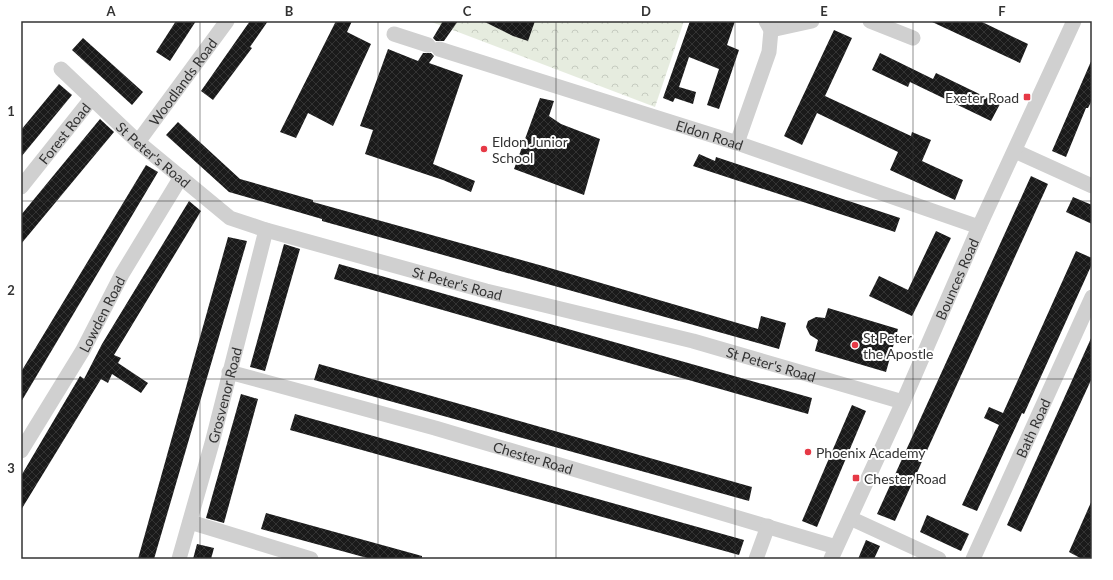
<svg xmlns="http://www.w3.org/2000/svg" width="1113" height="580" viewBox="0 0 1113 580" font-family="Lato,sans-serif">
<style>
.forest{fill:url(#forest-crowns)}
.building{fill:url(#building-cross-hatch)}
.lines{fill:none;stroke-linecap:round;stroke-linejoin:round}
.minor{stroke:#d0d0d0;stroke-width:15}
.grid{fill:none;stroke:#333;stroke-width:1;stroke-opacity:0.55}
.poi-dot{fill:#e63946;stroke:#fff;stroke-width:1.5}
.labels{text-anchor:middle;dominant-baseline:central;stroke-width:4;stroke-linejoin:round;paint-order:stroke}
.street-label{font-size:14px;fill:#333;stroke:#fff}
.poi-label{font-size:14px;fill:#333;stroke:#fff;text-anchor:start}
.neatline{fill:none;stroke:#333;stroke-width:1.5}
.grid-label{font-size:13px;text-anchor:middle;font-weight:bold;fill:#333}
</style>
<defs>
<pattern id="forest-crowns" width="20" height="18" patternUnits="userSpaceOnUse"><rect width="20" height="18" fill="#e6ecdf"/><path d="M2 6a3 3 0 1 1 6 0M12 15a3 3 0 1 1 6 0" fill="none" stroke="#c6cbc0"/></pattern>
<pattern id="building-cross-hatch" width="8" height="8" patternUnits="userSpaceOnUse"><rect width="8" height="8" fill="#1a1a1a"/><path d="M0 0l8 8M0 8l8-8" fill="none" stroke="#333"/></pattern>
</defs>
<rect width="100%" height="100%" fill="#fff"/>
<polygon class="forest" points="429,21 684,21 655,107"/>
<g class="building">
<polygon points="176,21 196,21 170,61 156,52"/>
<polygon points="250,21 268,21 250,47 252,48 213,100 201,91"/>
<polygon points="336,21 352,21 347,32 371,44 333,126 308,113 296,138 280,132"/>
<polygon points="443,21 458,21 444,41 436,41 433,38"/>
<polygon points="483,21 535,21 528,41 513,36"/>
<polygon points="690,21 735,21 727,45 739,50 719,109 707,105 719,69 689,57 679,87 696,92 693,104 675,98 673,102 663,98"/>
<polygon points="930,21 980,21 1028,44 1020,63"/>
<polygon points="834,30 852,38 825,96 911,136 912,132 931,140 922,161 963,180 955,200 890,170 898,152 817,113 802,145 784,136"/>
<polygon points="83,38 143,92 132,105 72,50"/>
<polygon points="388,49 418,61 423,53 431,53 434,56 429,63 463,75 433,164 475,181 471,192 443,180 365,154 373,130 360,126"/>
<polygon points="880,53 933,79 936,73 1000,104 991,121 910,82 908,87 872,70"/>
<polygon points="1092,59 1092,100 1088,108 1086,108 1066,157 1052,151"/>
<polygon points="59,84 72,95 21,157 21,130"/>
<polygon points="540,98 554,101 549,116 561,124 600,139 584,195 514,169"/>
<polygon points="100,119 114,132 21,244 21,215"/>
<polygon points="178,122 240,179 313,200 313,202 543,266 758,329 761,316 786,323 779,349 322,221 322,219 229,192 166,135"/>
<polygon points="699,154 715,161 716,157 900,218 895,232 693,166"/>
<polygon points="146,165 158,172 21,402 21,372"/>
<polygon points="1031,176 1048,184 895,521 877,514"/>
<polygon points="1073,197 1092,205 1092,224 1066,212"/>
<polygon points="189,201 201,211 114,355 121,358 118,363 148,383 141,393 112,374 108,383 101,379 21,510 21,476 80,376 84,379 102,344"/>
<polygon points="936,231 951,238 912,316 869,296 879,276 908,290"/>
<polygon points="228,237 247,241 154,559 138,559"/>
<polygon points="284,244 300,249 265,371 250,367"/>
<polygon points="1076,251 1092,258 1092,264 1024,414 1022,413 977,511 962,505 999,425 984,418 989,407 1003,413"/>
<polygon points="339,264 812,398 808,414 334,279"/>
<polygon points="828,308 898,329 886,372 815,351 818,340 810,335 806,327 808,321 816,317 825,318"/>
<polygon points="1092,336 1092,378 1021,532 1007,525"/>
<polygon points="319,364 752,487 749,501 314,380"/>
<polygon points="241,394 258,399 224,523 206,518"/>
<polygon points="852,405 866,411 817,527 802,521"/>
<polygon points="295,414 744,540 739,555 290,430"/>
<polygon points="1092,500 1092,559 1082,559 1069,552"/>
<polygon points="266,513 422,556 422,559 371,559 261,529"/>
<polygon points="927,515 969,534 961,551 920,532"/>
<polygon points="866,540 880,546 874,559 858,559"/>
<polygon points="197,544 214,548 211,559 193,559"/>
</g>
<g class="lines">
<g class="minor">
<polyline points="870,21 913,38"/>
<polyline points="771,30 812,21"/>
<polyline points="394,34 428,45"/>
<path id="s1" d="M 439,49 L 737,143 L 979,227"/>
<path id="s2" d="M 61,69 L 138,142 L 230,218 L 266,230 L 486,291 L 693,341 L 903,402"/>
<path id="s3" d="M 138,142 L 227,21"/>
<polyline points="737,143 769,52 771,30 766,21"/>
<polyline points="1015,151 1092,186"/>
<path id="s4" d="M 21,187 L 92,98"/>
<path id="s5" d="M 229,372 L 435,428 L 836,547"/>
<path id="s6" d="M 21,451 L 83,350 L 122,274 L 181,177"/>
<polyline points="850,518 939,559"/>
<polyline points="190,522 311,559"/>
<path id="s7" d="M 179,559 L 212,443 L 266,230"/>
<polyline points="756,559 768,526"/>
<path id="s8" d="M 831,559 L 903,402 L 979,227 L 1074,21"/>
<path id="s9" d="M 973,559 L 1092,297"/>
</g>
</g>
<path class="grid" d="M 200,21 L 200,559M 378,21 L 378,559M 556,21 L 556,559M 735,21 L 735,559M 913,21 L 913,559M 21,201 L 1092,201M 21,379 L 1092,379"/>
<g class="poi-dot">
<rect x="1023" y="93" width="8" height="8" rx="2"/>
<circle cx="484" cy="149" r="4"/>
<circle cx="855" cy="345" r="4"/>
<circle cx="808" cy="452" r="4"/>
<rect x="852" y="474" width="8" height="8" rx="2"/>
</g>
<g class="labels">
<g class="street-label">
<text stroke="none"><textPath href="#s3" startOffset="75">Woodlands Road</textPath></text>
<text stroke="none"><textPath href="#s4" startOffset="69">Forest Road</textPath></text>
<text stroke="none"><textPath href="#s1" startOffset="284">Eldon Road</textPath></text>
<text stroke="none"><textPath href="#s2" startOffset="126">St Peter's Road</textPath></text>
<text stroke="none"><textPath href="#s8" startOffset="307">Bounces Road</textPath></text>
<text stroke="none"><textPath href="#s2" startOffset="462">St Peter's Road</textPath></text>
<text stroke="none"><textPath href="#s6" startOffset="159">Lowden Road</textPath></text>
<text stroke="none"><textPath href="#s2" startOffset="786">St Peter's Road</textPath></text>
<text stroke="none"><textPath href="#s7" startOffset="170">Grosvenor Road</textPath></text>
<text stroke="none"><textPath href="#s9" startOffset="144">Bath Road</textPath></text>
<text stroke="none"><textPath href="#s5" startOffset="316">Chester Road</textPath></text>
</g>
<g class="poi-label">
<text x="1019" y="97" text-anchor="end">Exeter Road</text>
<text x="492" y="141">Eldon Junior<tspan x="492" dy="16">School</tspan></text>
<text x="863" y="337">St Peter<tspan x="863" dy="16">the Apostle</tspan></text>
<text x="816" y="452">Phoenix Academy</text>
<text x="864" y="478">Chester Road</text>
</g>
</g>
<rect width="1113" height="580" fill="none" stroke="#ffffff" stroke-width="44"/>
<rect x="22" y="22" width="1069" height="536" class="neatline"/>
<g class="grid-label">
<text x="111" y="16">A</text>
<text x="289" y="16">B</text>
<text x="467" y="16">C</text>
<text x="646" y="16">D</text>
<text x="824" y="16">E</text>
<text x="1002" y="16">F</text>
<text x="11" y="116">1</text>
<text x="11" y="295">2</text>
<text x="11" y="473">3</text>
</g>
</svg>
